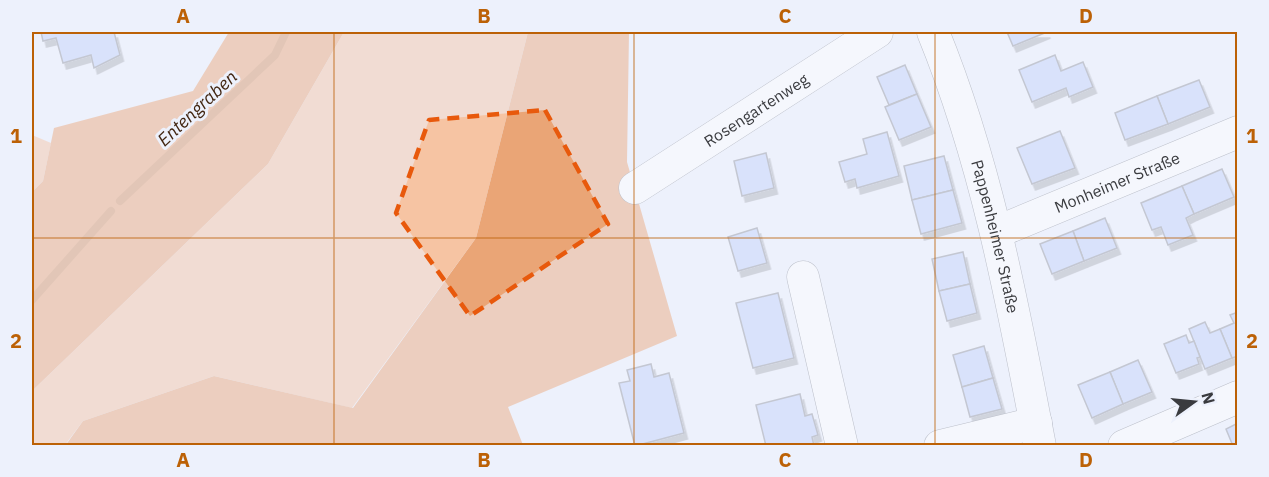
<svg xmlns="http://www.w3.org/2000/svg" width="1269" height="477" viewBox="0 0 1269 477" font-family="'IBM Plex Sans',sans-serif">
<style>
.green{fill:#f6c4a3}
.forest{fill:#eaa576}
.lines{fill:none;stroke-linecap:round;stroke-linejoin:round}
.stream{stroke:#d69364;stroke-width:8}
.building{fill:#c0d1fb;stroke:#9296a0;stroke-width:1.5;filter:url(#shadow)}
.minor-casing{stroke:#838790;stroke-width:33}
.minor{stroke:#fff;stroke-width:32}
.marked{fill:none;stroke:#e8590c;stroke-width:4.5;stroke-dasharray:12 8;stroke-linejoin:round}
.grid{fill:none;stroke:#bc6106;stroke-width:1.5;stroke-opacity:0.55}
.labels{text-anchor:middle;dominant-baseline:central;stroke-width:6;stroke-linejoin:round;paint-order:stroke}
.street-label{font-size:16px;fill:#3a3b3f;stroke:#edf1fc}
.water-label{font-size:18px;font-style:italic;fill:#422612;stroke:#edf1fc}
.neatline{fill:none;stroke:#bc6106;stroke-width:2}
.grid-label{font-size:20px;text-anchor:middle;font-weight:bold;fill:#bc6106}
</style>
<defs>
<filter id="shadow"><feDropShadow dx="3.5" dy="6" stdDeviation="0" flood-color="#0004"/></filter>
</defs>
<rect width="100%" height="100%" fill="#edf1fc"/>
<g class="green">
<polygon points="344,32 528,32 476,238 352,408 214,376 83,421 65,445 32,446 32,391 268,164"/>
<polygon points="32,135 51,143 43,181 32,192"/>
</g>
<g class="forest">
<polygon points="229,32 344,32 268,164 32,391 32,192 43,181 54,128 193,91"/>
<polygon points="528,32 629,32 627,162 677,336 508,407 523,445 65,446 83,421 214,376 353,408 476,238"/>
</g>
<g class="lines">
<g class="stream">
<polyline points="120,201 275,55 286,32"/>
<polyline points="32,300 111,211"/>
</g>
</g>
<g class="building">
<polygon points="41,32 114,32 120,55 94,68 91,55 63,63 56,38 43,41"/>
<polygon points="1007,32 1047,32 1013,46"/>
<polygon points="1055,55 1061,71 1083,62 1093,87 1069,97 1066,88 1032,102 1019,70"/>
<polygon points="905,65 917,94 889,105 877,77"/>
<polygon points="1199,80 1210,107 1168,124 1157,96"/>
<polygon points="917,94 931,127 899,140 885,107"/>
<polygon points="1157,96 1168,124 1125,140 1115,113"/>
<polygon points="1060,131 1075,168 1032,184 1017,148"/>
<polygon points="887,132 899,176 857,188 855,179 845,182 839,162 867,154 863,139"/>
<polygon points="766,153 774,188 742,196 734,161"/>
<polygon points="944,156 953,190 912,200 904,166"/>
<polygon points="1222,169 1234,197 1194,214 1182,186"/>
<polygon points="1182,186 1194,214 1186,218 1193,235 1168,245 1161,227 1152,230 1141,203"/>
<polygon points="953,190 962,223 921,234 912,200"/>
<polygon points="1105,218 1117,248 1084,261 1073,231"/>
<polygon points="757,228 767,263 738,271 728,237"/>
<polygon points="1073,231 1084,261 1052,274 1040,244"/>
<polygon points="963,252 970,284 939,291 932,259"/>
<polygon points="970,284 977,313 947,321 939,291"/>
<polygon points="778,293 794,358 753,368 736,303"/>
<polygon points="1238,312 1238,356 1232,358 1220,329 1234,323 1230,315"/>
<polygon points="1205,322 1210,333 1220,329 1232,358 1205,369 1189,329"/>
<polygon points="1186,335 1189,343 1194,341 1200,357 1197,358 1199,364 1176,373 1164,344"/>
<polygon points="984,346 993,378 962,387 953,355"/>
<polygon points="1138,360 1152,392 1123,404 1110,372"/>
<polygon points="651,364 654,377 669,373 684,433 635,446 619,383 630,381 627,370"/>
<polygon points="1110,372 1123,404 1092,418 1078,385"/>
<polygon points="993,378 1002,409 970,417 962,387"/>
<polygon points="800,394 805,416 812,414 818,435 812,437 814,446 766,446 756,405"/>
<polygon points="1238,423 1238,446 1233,446 1226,429"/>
</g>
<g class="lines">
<g class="minor-casing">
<g id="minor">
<path id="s1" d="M 933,32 C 987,164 1013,306 1040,446"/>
<path id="s2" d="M 635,188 L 877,32"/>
<path id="s3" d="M 997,232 L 1238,132"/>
<polyline points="803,277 842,446"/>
<polyline points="940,446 1036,423"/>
<polyline points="1124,446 1238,397"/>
</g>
</g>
<use href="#minor" class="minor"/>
</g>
<path d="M0 0H1269V477H0ZM 545,110 L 608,224 L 470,316 L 396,213 L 429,120 Z" fill="#edf1fc" fill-opacity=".55" fill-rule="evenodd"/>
<path class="marked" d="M 545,110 L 608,224 L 470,316 L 396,213 L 429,120 Z"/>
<path class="grid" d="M 334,32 L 334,446M 634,32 L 634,446M 935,32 L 935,446M 32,238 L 1238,238"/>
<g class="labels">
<g class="street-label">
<text stroke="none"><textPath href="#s2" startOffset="144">Rosengartenweg</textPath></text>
<text stroke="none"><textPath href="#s3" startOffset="130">Monheimer Straße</textPath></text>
<text stroke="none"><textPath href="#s1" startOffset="214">Pappenheimer Straße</textPath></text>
</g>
<g class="water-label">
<text transform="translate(197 108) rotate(-43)">Entengraben</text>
</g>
</g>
<rect width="1269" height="477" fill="none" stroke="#edf1fc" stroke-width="66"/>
<g transform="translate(1194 402) rotate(75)" stroke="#edf1fc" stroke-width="4.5" paint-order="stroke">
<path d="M0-4.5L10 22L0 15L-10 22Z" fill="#3a3b3f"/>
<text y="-9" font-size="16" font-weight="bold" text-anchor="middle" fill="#3a3b3f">N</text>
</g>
<rect x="33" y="33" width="1203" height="411" class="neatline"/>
<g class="grid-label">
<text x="183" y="23">A</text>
<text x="484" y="23">B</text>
<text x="785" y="23">C</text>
<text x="1086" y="23">D</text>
<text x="16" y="143">1</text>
<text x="1252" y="143">1</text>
<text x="16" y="348">2</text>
<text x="1252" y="348">2</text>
<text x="183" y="467">A</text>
<text x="484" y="467">B</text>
<text x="785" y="467">C</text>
<text x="1086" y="467">D</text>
</g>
</svg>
